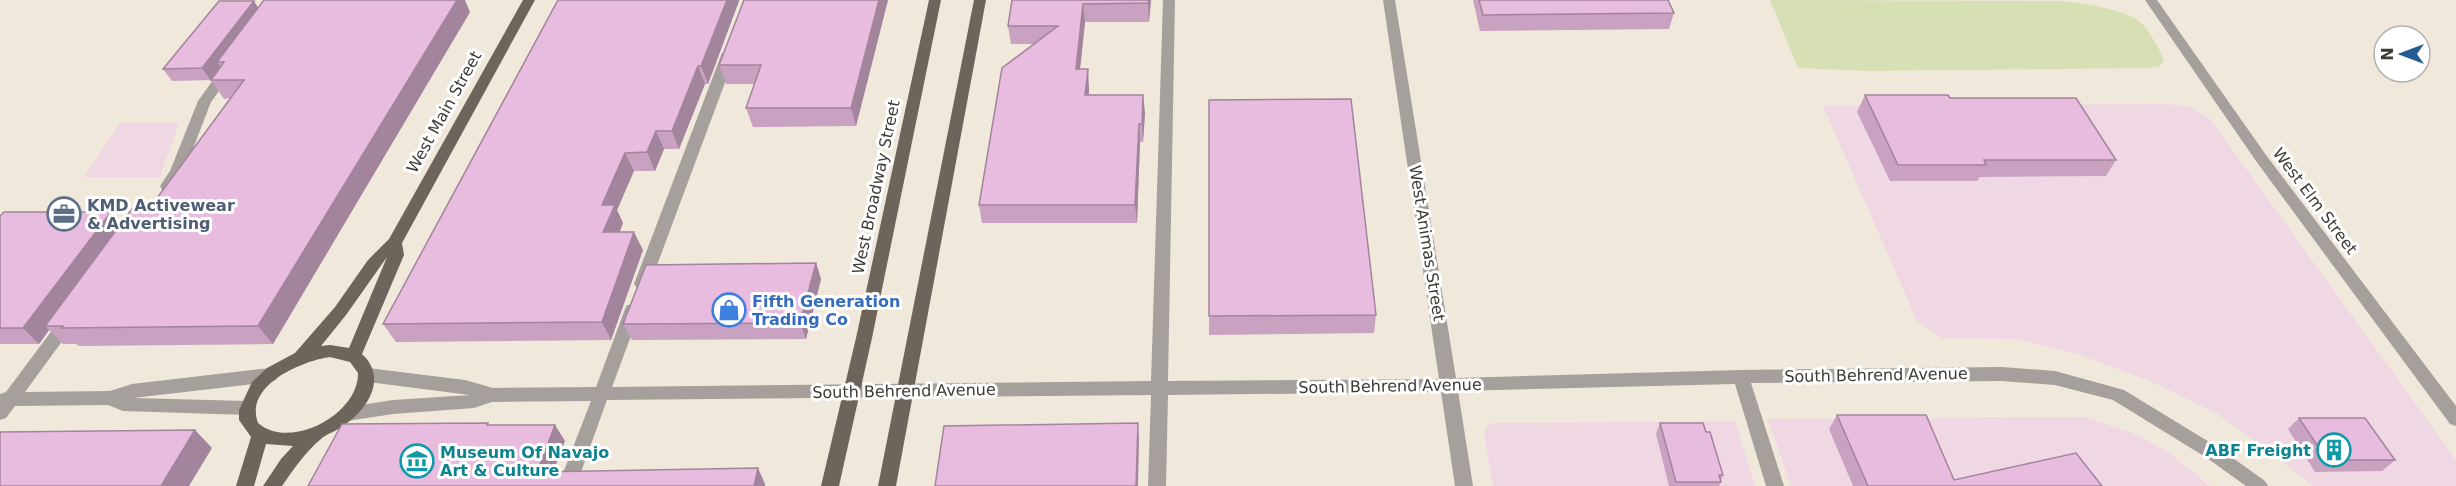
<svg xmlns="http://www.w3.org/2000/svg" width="2456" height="486" viewBox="0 0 2456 486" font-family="'DejaVu Sans',sans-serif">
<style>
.industrial{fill:#efd8e4}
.green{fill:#d7dfb4}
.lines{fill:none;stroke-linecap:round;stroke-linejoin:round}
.minor{fill:#a5a09c;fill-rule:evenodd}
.major{fill:#6d645c;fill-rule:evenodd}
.wall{fill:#c8a2c0}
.shaded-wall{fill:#a2849c}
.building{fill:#e8bcdf;stroke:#a2849c;stroke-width:1.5}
.labels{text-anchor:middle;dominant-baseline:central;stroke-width:6;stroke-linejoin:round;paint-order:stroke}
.street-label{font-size:16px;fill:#3e3b35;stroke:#fff}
.service-label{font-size:16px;font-weight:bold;fill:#4e5e75;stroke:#fff;text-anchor:start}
.shop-label{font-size:16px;font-weight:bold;fill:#366cbe;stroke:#fff;text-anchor:start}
.culture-label{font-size:16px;font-weight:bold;fill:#0d838f;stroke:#fff;text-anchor:end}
</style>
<rect width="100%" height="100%" fill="#f0e8da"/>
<g class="industrial">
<polygon points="2168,104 2193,108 2210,119 2456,460 2456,486 2313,486 2270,452 2216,413 2148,380 2077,354 2017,339 1942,338 1917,321 1823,106"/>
<polygon points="120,123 179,123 160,177 84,177"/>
<polygon points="2084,417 2130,432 2150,442 2172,455 2210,486 1791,486 1768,419"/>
<polygon points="1735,421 1755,486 1493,486 1484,433 1487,426 1494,423"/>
</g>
<path class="green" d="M 1770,0 L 2062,1 C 2083,3 2121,9 2139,21 C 2146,26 2161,51 2164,60 L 2160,66 L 2146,68 L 1867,71 L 1798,68 Z"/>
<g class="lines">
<g class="minor">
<polygon points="1163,0 1175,0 1168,381 1439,379 1383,0 1395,0 1456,378 1741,370 2002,367 2055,371 2124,390 2219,448 2265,481 2268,486 2246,486 2207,458 2113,400 2055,385 2002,381 1751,383 1784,486 1766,486 1735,384 1458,391 1473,486 1455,486 1441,392 1168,395 1166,486 1148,486 1151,395 607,400 576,486 558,486 591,401 492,402 474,408 393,414 347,421 341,419 339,414 341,409 347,407 393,400 470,395 368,382 362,380 360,375 362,370 368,368 465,380 493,388 596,387 625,309 627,305 639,305 641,309 612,387 1151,381"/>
<polygon points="2145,0 2157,0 2266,155 2456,406 2456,426 2450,424 2256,161"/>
<polygon points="729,49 736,53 650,284 647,288 637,288 634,284 722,53"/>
<polygon points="226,68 233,72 211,102 184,172 172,190 162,190 160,186 170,171 198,101 221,69"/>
<polygon points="68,315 74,317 76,321 74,325 25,392 110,391 132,384 270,368 276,370 278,375 276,380 270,382 133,398 247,401 253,403 255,408 253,413 247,415 123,411 108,405 15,406 6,418 0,420 0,394 6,392 62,317"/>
</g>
<g class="major">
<path d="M 523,0 L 535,0 L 402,243 L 404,255 L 362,354 C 389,379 366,412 341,427 C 335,432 326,434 321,439 C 306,451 293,470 282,486 L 263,486 L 281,459 L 293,446 L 266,444 L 254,486 L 236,486 L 251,437 L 239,420 L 239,410 L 252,382 L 267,368 L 295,353 L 335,307 L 368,260 L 389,239 ZM 387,257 L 349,348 L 330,345 L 321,346 L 346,315 ZM 330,357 L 350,362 L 358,373 C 359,414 290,451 258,423 C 244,385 302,361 330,357 Z"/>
<polygon points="929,0 941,0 872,338 839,486 821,486 856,338"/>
<polygon points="974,0 986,0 896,486 878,486"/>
</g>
</g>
<g class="wall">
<polygon points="558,0 739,0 739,1 708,84 705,84 679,149 664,149 655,171 634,171 617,210 623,223 620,232 643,250 611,340 396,342 383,324"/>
<polygon points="888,0 856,126 753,127 746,108 755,84 726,84 719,65"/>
<polygon points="1012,0 1151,0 1149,22 1085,22 1080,69 1089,88 1089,95 1145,113 1143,142 1140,142 1137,223 982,223 979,205 1033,44 1011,44 1008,26"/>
<polygon points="1473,0 1668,0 1674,13 1669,29 1480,31"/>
<polygon points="258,8 470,12 273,344 79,346 76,344 63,344 49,330 39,344 0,344 0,216 111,212 121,224 149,209 230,98 224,99 211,80 172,81 163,69"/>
<polygon points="1865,95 1950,98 2116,160 2106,176 1980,177 1977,181 1890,181 1857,112"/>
<polygon points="1209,100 1376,315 1374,333 1209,335"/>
<polygon points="816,263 821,279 806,339 632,340 623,324"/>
<polygon points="1837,415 1954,480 2102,486 1853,486 1829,429"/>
<polygon points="2299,418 2395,460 2382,471 2315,472 2288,429"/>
<polygon points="1660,423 1706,432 1723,475 1719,486 1669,486 1656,434"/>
</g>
<g class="shaded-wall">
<polygon points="457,0 465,0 470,12 273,344 258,326"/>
<polygon points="727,0 739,0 739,1 708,84 701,66"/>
<polygon points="879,0 888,0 856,126 851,108"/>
<polygon points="1149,0 1151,0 1149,22 1148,3"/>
<polygon points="254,1 262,14 217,62 221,67 211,81 202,68"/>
<polygon points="1083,4 1085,22 1078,88 1076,69"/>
<polygon points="698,66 705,84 679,149 672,131"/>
<polygon points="1088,69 1089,88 1087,113 1085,95"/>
<polygon points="1143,95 1145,113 1143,142 1142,124"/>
<polygon points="1139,124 1140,142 1137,223 1135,205"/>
<polygon points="656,131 664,149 655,171 647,152"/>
<polygon points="625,153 634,171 617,210 623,223 612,251 603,232 602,205"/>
<polygon points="111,212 124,228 45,326 49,330 39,344 23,328"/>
<polygon points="634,232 643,250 611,340 602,322"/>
<polygon points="816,263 821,279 806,339 800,323"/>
<polygon points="1138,423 1139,441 1138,486 1136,486"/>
<polygon points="555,425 565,441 548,486 537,472"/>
<polygon points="195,430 212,448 189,486 161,486"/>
<polygon points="758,468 765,484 765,486 754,486"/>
</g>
<g class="building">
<polygon points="264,0 457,0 258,326 61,328 63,326 45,326 132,209 149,209 244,80 211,80 224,62 217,62"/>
<polygon points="558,0 727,0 701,66 698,66 672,131 656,131 647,152 625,153 602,205 615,205 603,232 634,232 602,322 383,324"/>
<polygon points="744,0 879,0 851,108 746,108 761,65 719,65"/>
<polygon points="1012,0 1149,0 1148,3 1083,4 1076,69 1088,69 1085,95 1143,95 1142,124 1139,124 1135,205 979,205 1002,68 1058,26 1008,26"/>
<polygon points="1479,0 1668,0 1674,13 1483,15"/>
<polygon points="219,1 254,1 202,68 163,69"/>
<polygon points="1865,95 1948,95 1950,98 2076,98 2116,160 1984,160 1986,165 1898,165"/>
<polygon points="1351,99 1376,315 1209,316 1209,100"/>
<polygon points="4,212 111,212 23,328 0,328 0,216"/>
<polygon points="816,263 800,323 623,324 646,265"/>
<polygon points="1837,415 1926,415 1954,480 2076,453 2102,486 1868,486"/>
<polygon points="2299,418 2365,418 2395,460 2327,460"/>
<polygon points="488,423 487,425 555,425 537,472 758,468 754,486 308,486 342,424"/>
<polygon points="1138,423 1136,486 935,486 944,426"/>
<polygon points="1660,423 1703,423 1706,432 1710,432 1723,475 1719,475 1721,482 1676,482"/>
<polygon points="195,430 161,486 0,486 0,432"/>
</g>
<defs>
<g id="office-ring" transform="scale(1.725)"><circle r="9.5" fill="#fff" stroke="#5c6f8a" stroke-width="1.5"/><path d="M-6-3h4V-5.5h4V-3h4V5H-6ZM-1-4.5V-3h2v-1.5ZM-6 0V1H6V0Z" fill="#5c6f8a"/></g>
<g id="shop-ring" transform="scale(1.725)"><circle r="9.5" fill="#fff" stroke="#3f7fe0" stroke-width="1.5"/><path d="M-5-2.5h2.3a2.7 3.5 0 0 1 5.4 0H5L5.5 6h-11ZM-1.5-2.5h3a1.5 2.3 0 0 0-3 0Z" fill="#3f7fe0"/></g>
<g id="building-ring" transform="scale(1.725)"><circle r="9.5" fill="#fff" stroke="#0f9aa8" stroke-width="1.5"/><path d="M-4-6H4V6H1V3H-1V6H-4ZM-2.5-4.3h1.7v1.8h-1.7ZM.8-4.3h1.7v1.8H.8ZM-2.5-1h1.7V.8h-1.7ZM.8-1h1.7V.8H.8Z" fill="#0f9aa8"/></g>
<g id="museum-ring" transform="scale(1.725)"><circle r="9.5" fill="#fff" stroke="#0f9aa8" stroke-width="1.5"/><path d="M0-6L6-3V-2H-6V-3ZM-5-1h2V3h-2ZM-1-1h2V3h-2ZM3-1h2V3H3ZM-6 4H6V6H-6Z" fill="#0f9aa8"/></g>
</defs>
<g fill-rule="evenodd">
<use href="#office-ring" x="64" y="214"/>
<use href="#shop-ring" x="729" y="310"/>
<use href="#building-ring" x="2334" y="450"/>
<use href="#museum-ring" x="417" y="461"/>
</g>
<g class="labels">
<g class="street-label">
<text transform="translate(444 112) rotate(-61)">West Main Street</text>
<text transform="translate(876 187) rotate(-78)">West Broadway Street</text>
<text transform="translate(2315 201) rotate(53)">West Elm Street</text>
<text transform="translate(1427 243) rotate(81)">West Animas Street</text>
<text transform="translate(1876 375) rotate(-1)">South Behrend Avenue</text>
<text transform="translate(1390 386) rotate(-1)">South Behrend Avenue</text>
<text transform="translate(904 391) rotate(-1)">South Behrend Avenue</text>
</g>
<g class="service-label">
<text x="87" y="205">KMD Activewear<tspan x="87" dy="18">&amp; Advertising</tspan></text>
</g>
<g class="shop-label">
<text x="752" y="301">Fifth Generation<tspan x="752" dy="18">Trading Co</tspan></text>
</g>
<g class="culture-label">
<text x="2311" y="450">ABF Freight</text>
<text x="440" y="452" text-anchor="start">Museum Of Navajo<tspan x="440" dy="18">Art &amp; Culture</tspan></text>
</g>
</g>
<g transform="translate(2402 54) rotate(270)"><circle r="28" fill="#ffffff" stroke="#b2b1ae" stroke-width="1.5"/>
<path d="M0-4.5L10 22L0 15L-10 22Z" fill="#265a92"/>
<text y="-9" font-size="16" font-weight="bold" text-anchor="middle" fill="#3e3b35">N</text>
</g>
</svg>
